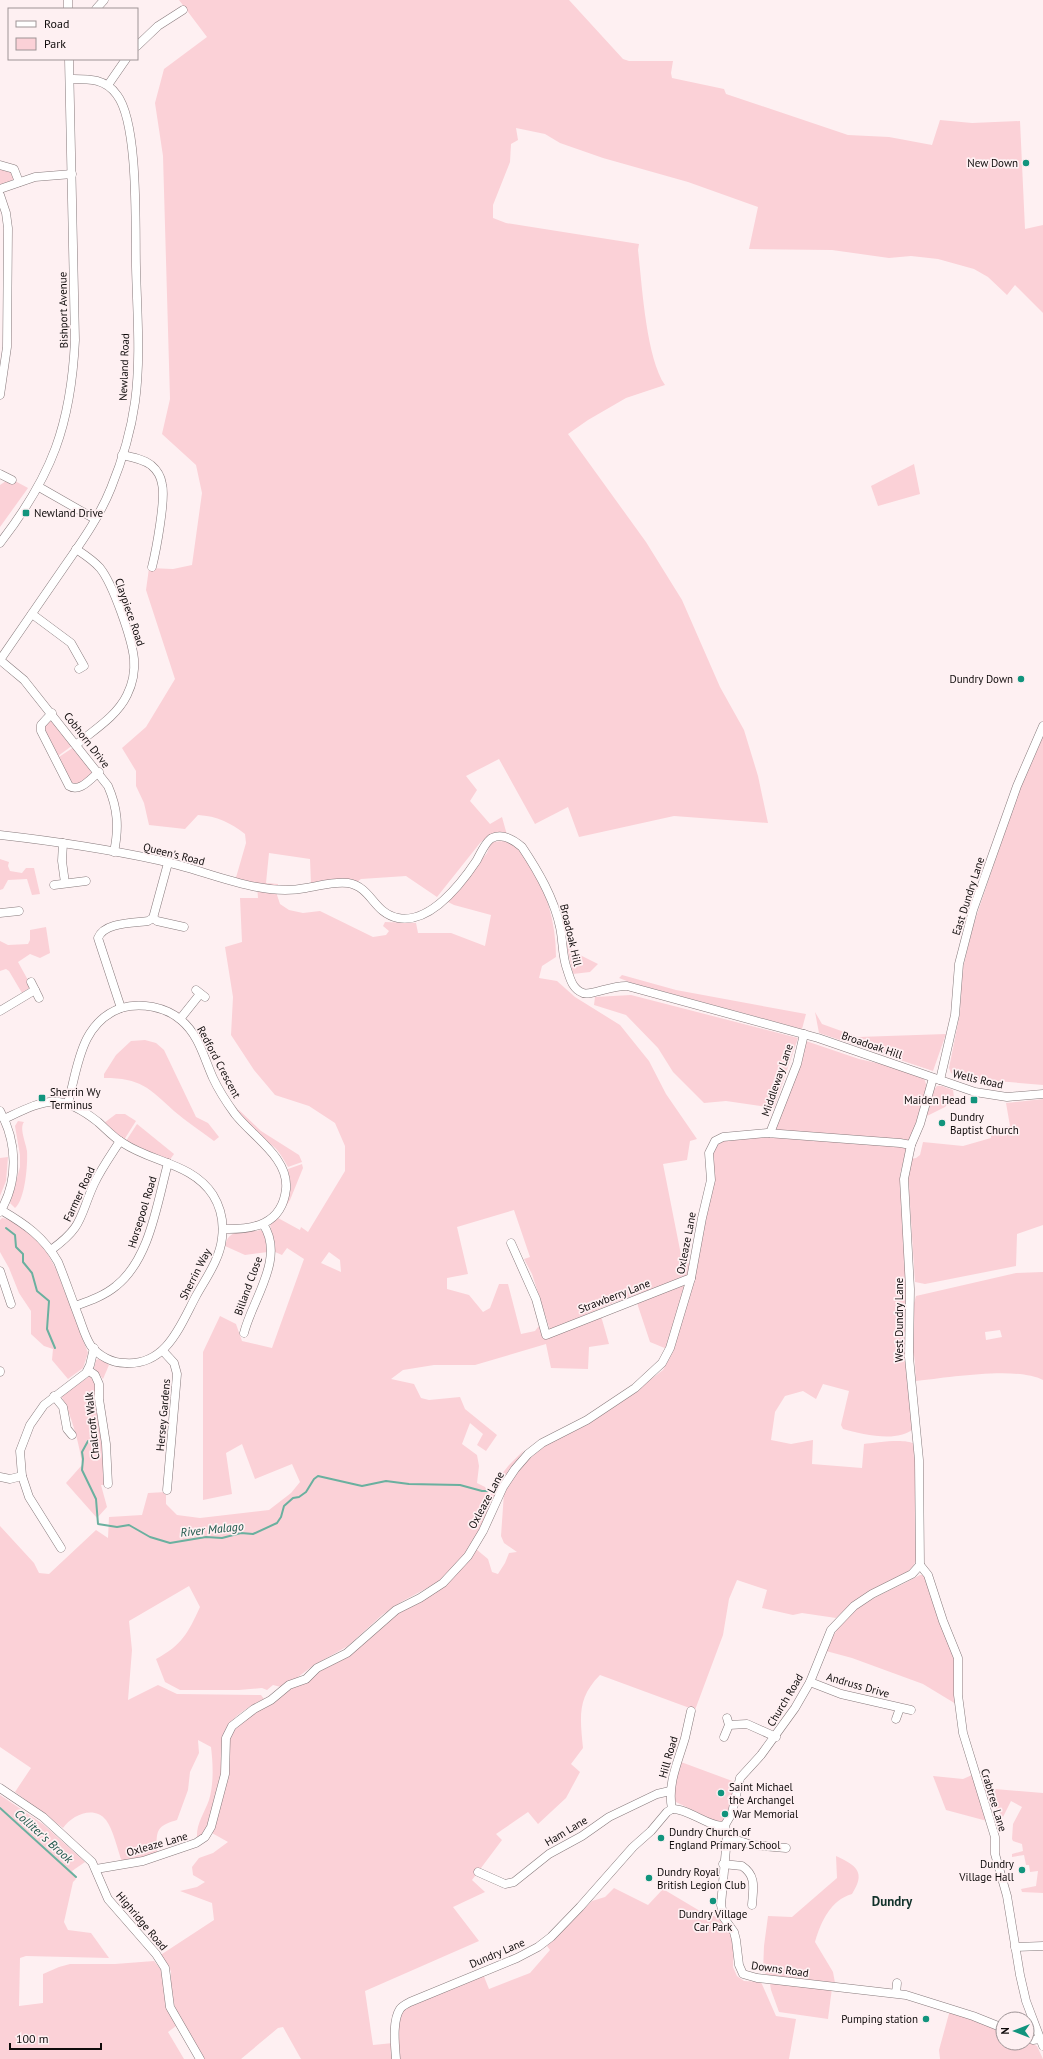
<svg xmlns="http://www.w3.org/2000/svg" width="1043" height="2059" viewBox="0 0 1043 2059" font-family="'PT Sans',sans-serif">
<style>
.green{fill:#fbd1d7;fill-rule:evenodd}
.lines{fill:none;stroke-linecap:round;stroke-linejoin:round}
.stream{stroke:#6ab09f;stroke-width:2}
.minor-casing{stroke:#877a7c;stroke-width:9}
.minor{stroke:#fff;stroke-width:8}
.poi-dot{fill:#11947d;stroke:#fef0f2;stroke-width:1.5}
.labels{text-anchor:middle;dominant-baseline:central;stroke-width:3.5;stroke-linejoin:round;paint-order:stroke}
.poi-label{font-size:11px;fill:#0f0b0b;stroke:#fef0f2;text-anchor:start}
.street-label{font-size:11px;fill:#0f0b0b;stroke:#fef0f2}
.water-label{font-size:12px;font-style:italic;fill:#1e574b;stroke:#fef0f2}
.quarter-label{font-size:13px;font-weight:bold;fill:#12322b;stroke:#fef0f2}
</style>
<rect width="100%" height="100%" fill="#fef0f2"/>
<g class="green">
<path d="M 179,0 L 569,0 L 623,59 L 629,61 L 673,61 L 671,73 L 672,78 L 724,89 L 726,94 L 848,135 L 889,137 L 932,145 L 940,120 L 972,123 L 1020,121 L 1025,229 L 1043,225 L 1043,313 L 1015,285 L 1007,295 L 988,277 L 974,269 L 938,259 L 911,256 L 889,258 L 832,250 L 749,249 L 758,207 L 688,182 L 603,158 L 560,143 L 545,134 L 516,128 L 518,140 L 511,144 L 510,162 L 493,205 L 493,218 L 506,223 L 639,244 L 638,250 C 642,284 646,358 665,385 L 626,398 L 588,420 L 568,434 L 646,542 L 682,600 L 720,687 L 744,730 L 758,776 L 768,823 L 674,816 L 579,837 L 568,807 L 535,824 L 499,759 L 466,776 L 477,790 L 470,801 L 490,824 L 502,817 L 507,835 L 488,836 L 480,843 L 437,897 L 406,876 L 361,879 L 357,882 L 311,884 L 310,859 L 269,853 L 266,883 L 278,884 L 277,895 L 280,904 L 289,910 L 303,913 L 320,911 L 373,937 L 386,935 L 389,931 L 383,926 L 385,922 L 416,923 L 418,933 L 451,933 L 485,946 L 491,915 L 454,905 L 446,901 L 487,853 L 491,842 C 498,842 507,840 513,843 C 520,845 523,853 527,859 C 546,889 556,921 556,957 L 542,966 L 539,978 L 557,981 L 575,997 L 620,1025 L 649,1061 L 666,1094 L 697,1139 L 690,1141 L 687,1160 L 663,1164 L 683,1265 L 692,1262 L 689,1276 L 613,1303 L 550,1330 L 532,1274 L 524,1259 L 530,1257 L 514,1210 L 457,1227 L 468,1274 L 447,1278 L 447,1289 L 469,1295 L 483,1312 L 490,1308 L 499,1284 L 508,1284 L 521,1334 L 535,1331 L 541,1323 L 544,1337 L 601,1316 L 609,1344 L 589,1347 L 588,1369 L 551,1368 L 546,1344 L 475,1365 L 434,1365 L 403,1370 L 391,1379 L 414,1384 L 421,1398 L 429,1400 L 460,1397 L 465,1409 L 497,1435 L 486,1451 L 477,1445 L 483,1434 L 470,1423 L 462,1444 L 477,1455 L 479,1466 L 477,1483 L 485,1487 L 490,1495 L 497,1480 L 509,1465 L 524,1450 L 503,1482 L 479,1531 L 466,1554 L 440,1581 L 401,1602 L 382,1615 L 348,1646 L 314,1665 L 294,1680 L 285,1683 L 281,1687 L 273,1685 L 267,1690 L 262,1688 L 239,1690 L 180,1690 L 165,1682 L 156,1659 C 182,1645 188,1633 200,1607 L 189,1586 L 129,1621 L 132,1650 L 128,1700 L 158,1685 L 177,1694 L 261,1695 L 264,1699 C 253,1704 233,1716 227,1727 C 218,1744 225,1757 222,1775 C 219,1791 211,1831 197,1838 C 196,1824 204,1814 209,1800 C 214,1783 213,1764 211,1747 L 198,1740 L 199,1753 L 190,1772 L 188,1790 L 177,1820 C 156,1826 156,1831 157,1852 L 142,1858 L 122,1862 C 118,1851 113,1829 106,1820 C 94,1805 72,1815 63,1828 L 15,1792 L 31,1768 L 0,1747 L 0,1526 L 34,1563 L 39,1573 L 49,1574 L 96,1530 L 108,1538 L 109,1517 L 142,1515 L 148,1493 L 166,1492 L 166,1504 L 177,1515 L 200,1518 L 269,1510 L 291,1493 L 300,1482 L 292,1464 L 255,1479 L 242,1444 L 226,1453 L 232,1494 L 203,1500 L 203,1352 L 220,1316 L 236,1324 L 242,1341 L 272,1348 L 304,1259 L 287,1248 L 282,1255 L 275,1252 L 270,1224 L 278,1218 L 300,1230 L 301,1227 L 308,1232 L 345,1171 L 345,1146 L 335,1123 L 309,1106 L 275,1095 L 254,1070 L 231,1035 L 233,997 L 225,947 L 242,942 L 240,898 L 258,898 L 257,885 L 235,881 L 246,843 L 245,834 C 231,823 217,816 198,815 L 185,829 L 149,825 L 144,803 L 136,786 L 136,771 L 122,748 L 146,727 L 175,679 L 146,590 L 149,568 L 173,569 L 192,565 L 202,493 L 196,465 L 162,434 L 170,399 L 163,156 L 155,103 L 164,69 L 207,37 ZM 329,1252 L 340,1260 L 341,1272 L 321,1263 Z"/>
<polygon points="0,167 11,168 16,179 0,185"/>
<polygon points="914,464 920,494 878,506 871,486"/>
<polygon points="6,481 13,484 15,481 28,488 0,527 0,485"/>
<polygon points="50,719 73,745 58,756 49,741 44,726"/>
<polygon points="1043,734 1043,1085 962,1078 951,1073 949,1068 960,1013 961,976 973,926 1021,784"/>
<polygon points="74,747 94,771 79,785 72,785 59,757"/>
<polygon points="0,859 9,862 8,866 10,871 22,873 26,868 34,868 40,894 32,895 27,879 8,880 3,889 0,890"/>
<polygon points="46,927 50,953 40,958 30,954 18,962 29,982 29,988 22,993 9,971 6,969 0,971 0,941 8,945 28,944 30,940 30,930"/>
<polygon points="566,942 576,953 598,964 590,972 573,974"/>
<polygon points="622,975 676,990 806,1014 802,1029 632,983 619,978"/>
<polygon points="631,995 798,1038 774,1108 726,1101 704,1103 673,1072 658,1048 626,1015 594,1005 595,997"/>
<polygon points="815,1012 822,1024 858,1037 946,1034 933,1071 819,1033"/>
<path d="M 145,1040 L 156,1043 L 164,1050 L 196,1117 L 208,1123 L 219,1137 L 214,1141 C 201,1131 187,1122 174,1111 C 149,1088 141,1078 104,1078 L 104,1074 L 116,1055 L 131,1041 Z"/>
<polygon points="806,1041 859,1059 903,1069 924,1078 927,1087 911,1139 907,1141 774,1131"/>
<polygon points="937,1086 942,1086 953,1090 954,1097 945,1107 927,1116 933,1091"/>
<polygon points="1043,1099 1043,1225 1017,1234 1016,1266 925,1284 915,1282 908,1175 910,1159 916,1158 920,1155 923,1142 963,1146 991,1138 991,1130 1010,1126 1006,1103"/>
<path d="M 235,1110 L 239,1110 L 261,1131 L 299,1155 L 302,1162 L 288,1167 C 283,1158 276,1145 266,1142 Z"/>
<polygon points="116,1114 125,1114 136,1121 124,1140 104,1123"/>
<path d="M 18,1121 L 24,1122 C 19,1128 26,1143 27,1151 C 28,1164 25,1200 15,1208 L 10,1203 L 20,1167 L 20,1155 L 15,1126 Z"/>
<polygon points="137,1124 174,1154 169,1161 126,1141"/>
<path d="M 763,1137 L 907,1147 L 900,1174 L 904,1207 L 913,1429 C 897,1443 862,1434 843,1429 L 841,1425 L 849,1391 L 823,1384 L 816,1399 L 803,1391 L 785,1396 L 775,1412 L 771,1440 L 791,1444 L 813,1440 L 812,1464 L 862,1468 L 864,1444 C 875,1443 905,1438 914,1444 L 916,1477 L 917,1558 L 913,1567 L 906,1573 L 867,1593 L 836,1618 L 802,1613 L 793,1615 L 762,1608 L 767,1590 L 737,1580 L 729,1599 L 723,1635 L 695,1710 L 600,1675 C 577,1698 580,1717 583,1748 L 571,1764 L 580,1772 L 566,1798 L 538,1824 L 528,1812 L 496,1834 L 502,1840 L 472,1880 L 485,1892 L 453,1907 L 479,1941 L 365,1991 L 373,2045 L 393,2043 L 393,2059 L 301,2059 L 283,2027 L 278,2028 L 241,2059 L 202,2059 L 177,2013 L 171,1995 L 171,1972 L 169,1966 L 159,1956 L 214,1920 L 212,1903 L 180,1891 L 197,1887 L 205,1882 L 193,1875 L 192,1867 L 199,1858 L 213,1853 L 228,1842 L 212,1833 L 229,1738 C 241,1716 279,1691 303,1683 L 397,1613 L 421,1602 L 476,1549 L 488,1559 L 492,1572 L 498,1574 L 505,1563 L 509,1553 L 517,1552 L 504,1543 L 501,1536 L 504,1493 L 515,1476 L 527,1461 L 542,1448 L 637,1390 L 663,1370 L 671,1355 L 694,1280 L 713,1148 L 723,1138 Z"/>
<polygon points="8,1157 6,1181 0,1196 0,1158"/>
<polygon points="302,1164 303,1168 290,1200 284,1209 291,1187 288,1169"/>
<polygon points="2,1218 13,1220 36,1239 46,1251 56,1269 88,1353 83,1368 68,1379 52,1360 53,1349 44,1346 31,1334 31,1311 19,1293 9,1268 0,1252 0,1220"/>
<path d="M 260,1230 L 264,1232 L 268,1252 L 245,1255 L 225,1246 C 229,1227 244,1234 260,1230 Z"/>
<path d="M 1043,1272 L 1043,1380 C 1016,1366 947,1378 916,1381 C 915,1372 916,1357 912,1350 L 914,1303 L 916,1296 L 1016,1273 ZM 1000,1330 L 1002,1337 L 986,1340 L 985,1332 Z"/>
<polygon points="688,1282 667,1349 650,1342 637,1303"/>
<polygon points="101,1358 109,1365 103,1379 94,1368 96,1360"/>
<path d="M 90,1376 L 94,1378 L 107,1485 L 101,1485 L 107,1507 L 97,1518 L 66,1483 L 82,1465 C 81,1449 70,1410 61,1396 Z"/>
<path d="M 920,1575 L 923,1575 L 926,1578 L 953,1654 C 957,1670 953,1687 956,1704 L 923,1684 L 852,1658 L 826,1651 C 845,1603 879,1598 920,1575 Z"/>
<path d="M 681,1762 L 735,1782 L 727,1820 L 719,1823 L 676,1802 C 670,1790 678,1774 681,1762 Z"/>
<polygon points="972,1775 987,1821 946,1810 933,1776 963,1779"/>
<polygon points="983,1788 1043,1793 1043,1893 1022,1892 1021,1889 1036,1886 1038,1871 1030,1872 1029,1865 1026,1865 1024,1855 1012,1857 1012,1854 1023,1851 1022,1844 1013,1841 1012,1839 1013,1824 1022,1807 1011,1801 1003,1817 985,1795"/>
<polygon points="0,1795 43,1824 85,1862 72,1871 76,1879 73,1882 64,1922 68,1930 91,1933 109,1958 26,1956 20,1958 19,2006 43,2003 43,1974 59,1967 70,1964 115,1964 154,1961 162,1971 176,2026 168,2032 184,2059 0,2059"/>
<path d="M 836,1856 C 857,1866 866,1872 852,1894 C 831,1900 821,1921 815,1942 L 833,1972 L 835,1983 L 770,1976 L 763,1972 L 764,1946 L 768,1916 L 792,1917 L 837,1878 Z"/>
<polygon points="614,1888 648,1905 663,1889 700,1911 719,1918 724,1923 734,1940 733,1967 737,1976 744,1981 761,1982 776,2016 796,2019 789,2059 399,2059 398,2028 403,2009 483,1974 489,1989 530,1973 550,1950 547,1946 592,1901 605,1897"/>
<polygon points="773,1983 832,1988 828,2019 779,2012 771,1990 770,1984"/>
<polygon points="950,2010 1003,2030 1003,2043 1027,2043 1027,2041 1037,2046 1043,2059 940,2059 939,2050"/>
</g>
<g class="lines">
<g class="stream">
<polyline points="6,1228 15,1235 16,1247 23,1254 23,1262 32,1273 37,1291 49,1301 47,1329 55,1348"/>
<polyline points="88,1441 82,1452 83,1459 82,1470 96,1499 98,1524 117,1527 129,1525 150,1537 170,1543 206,1537 222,1538 241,1533 253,1534 277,1523 281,1517 284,1506 293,1498 299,1497 306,1492 314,1479 318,1476 362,1486 386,1481 409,1484 460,1485 482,1491 490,1491"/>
<polyline points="0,1808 76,1877"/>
</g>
<g class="minor-casing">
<g id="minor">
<polyline points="68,0 68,9"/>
<polyline points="96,9 104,0"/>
<polyline points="137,46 158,26 183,10"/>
<polyline points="108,85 126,59"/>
<polyline points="0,165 14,169 19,182"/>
<polyline points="0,189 35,177 72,174"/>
<polyline points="0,195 6,213 8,228 7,347 0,395"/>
<path d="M 122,455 C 132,457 143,459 151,465 C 157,470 161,477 162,484 C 166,498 156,551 152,567"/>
<polyline points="0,474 12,480"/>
<polyline points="39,487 95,519"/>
<path d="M 0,543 C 52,476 71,425 75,340 L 69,59"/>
<path d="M 76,549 C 85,555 93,560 100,568 C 113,584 132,639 134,659 C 135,671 132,685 127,695 C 117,716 94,730 77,744"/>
<polyline points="32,614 71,643 84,666 79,669"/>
<path d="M 0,660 C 21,630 41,600 62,570 C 80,544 99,518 111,488 C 122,461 131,431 135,402 C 141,358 137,312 136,267 C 135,228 139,124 117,95 C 105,78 88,79 70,79"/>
<path d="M 0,660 L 24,680 L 108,786 C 118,809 119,828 114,852"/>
<path d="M 52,713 L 41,725 L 41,731 L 69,786 C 80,793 91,778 99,772"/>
<path d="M 0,835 C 53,841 106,849 158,860 C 192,867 224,881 257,887 C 272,890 291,891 306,888 C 319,886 334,881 348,883 C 372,887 373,913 398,918 C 430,924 461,884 477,860 C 480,854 486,841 492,838 C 503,833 514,840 522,847 C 538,871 554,898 560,927 C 563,940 562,956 567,969 C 570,978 572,989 583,993 C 590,996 613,985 627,986 L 818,1038 L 975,1092 L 1007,1097 L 1043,1094"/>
<polyline points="63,843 62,861 65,883"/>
<polyline points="54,885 86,881"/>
<polyline points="0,913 19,911"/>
<polyline points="153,918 157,921 184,927"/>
<polyline points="31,982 39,998"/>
<polyline points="196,990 205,997"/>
<path d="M 121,1008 L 98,938 C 104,922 134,923 148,921 L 153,918 L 168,863"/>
<polyline points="0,1011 35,990"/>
<polyline points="180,1019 200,994"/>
<polyline points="940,1080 955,1015 959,964 973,910 1017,786 1043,726"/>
<path d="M 68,1103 C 78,1067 80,1023 121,1008 C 141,1002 166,1007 181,1020 C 199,1035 204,1058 213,1078 C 219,1091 227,1103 235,1114 C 253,1137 289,1158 286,1189 C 282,1225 253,1230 223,1229"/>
<path d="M 0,1111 C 17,1142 19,1180 0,1212"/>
<polyline points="770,1133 797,1064 804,1034"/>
<path d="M 1,1210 C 25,1224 44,1237 58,1262 C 65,1279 71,1297 78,1315 C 82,1325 85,1337 91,1346 C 99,1356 112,1363 125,1363 C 166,1366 180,1326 196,1296 C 206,1278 220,1259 222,1238 C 224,1223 221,1208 213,1195 C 192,1163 153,1163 123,1143 C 114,1138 106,1129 98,1122 C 59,1091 45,1100 4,1119"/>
<polyline points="511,1243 536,1299 546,1335 691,1278"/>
<path d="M 51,1250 C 84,1226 79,1217 94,1184 C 101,1169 111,1155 120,1141"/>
<polyline points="0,1271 11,1304"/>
<path d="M 75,1306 C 89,1301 104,1296 116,1286 C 150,1259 157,1203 168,1163"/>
<path d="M 244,1333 C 252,1300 286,1258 263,1224"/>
<polyline points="163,1351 174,1363 177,1374 167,1490"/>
<polyline points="88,1370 95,1375 99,1384 99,1399 106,1444 108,1484"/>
<polyline points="0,1371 0,1372"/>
<polyline points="54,1396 63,1407 67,1429 72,1435"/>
<polyline points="0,1477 10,1479 22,1476"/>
<polyline points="61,1548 29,1497 22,1476 20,1451 30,1425 44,1405 86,1373 90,1365 94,1348"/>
<polyline points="920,1565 928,1575 943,1621 958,1658 958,1695 963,1733 995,1837 995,1854 1007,1896 1020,1975 1026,2001 1043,2046"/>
<polyline points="810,1682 841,1694 911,1710"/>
<polyline points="896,1719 900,1708"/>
<polyline points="729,1725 747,1724 776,1737"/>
<polyline points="724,1737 729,1725 727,1718"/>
<polyline points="0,1788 43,1817 92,1862 108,1899 156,1954 165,1968 170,2007 200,2059"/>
<path d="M 672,1809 C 688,1808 713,1830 725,1825 L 732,1813 L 740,1778 L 761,1755 L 795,1708 L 810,1682 L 831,1630 L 854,1606 L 872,1594 L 912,1574 L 920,1565 L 919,1460 L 909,1357 L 910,1289 L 904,1179 L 911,1145 L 920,1124 L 933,1078"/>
<path d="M 672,1809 C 667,1784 678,1762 685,1738 C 687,1729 689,1720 691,1711"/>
<polyline points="725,1825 727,1837 721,1905 724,1918 734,1932 736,1940 739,1965 743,1974 757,1978 906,1995 973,2016 1003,2028"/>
<polyline points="727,1837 752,1845 786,1848"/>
<path d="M 723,1864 L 742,1866 C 757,1876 753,1889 752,1905"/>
<polyline points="96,1869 143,1861 196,1843 205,1837 211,1827 225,1774 226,1738 232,1726 254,1709 271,1700 289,1685 306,1679 317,1668 347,1653 396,1610 420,1598 443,1583 468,1556 483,1531 503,1487 515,1469 528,1454 542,1443 587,1420 635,1388 662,1363 670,1348 691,1278 702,1218 711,1180 709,1153 715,1141 723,1137 767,1133 900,1143 911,1145"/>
<polyline points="478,1872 505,1884 514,1882 549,1854 582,1836 609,1817 657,1794 670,1791"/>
<polyline points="1015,1947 1043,1946"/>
<polyline points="896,1993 897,1983"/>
<polyline points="1027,2038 1033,2040 1040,2039"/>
<path d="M 396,2059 C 395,2045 392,2021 400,2009 C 402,2006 406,2004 410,2002 L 517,1958 L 538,1947 L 551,1937 L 580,1907 L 633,1847 L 651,1831 L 667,1812 L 672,1809"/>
</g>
</g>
<use href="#minor" class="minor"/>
</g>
<g class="poi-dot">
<circle cx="1026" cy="163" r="4"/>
<rect x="22" y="509" width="8" height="8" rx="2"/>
<circle cx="1021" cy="679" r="4"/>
<rect x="38" y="1094" width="8" height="8" rx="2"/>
<rect x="970" y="1096" width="8" height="8" rx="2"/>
<circle cx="942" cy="1123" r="4"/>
<circle cx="721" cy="1793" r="4"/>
<circle cx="725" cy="1814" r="4"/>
<circle cx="661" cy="1838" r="4"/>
<circle cx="1022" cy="1870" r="4"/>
<circle cx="649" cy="1878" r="4"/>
<circle cx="713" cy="1901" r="4"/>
<circle cx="926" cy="2019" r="4"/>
</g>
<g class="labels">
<g class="poi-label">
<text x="1018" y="163" text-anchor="end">New Down</text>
<text x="34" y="513">Newland Drive</text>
<text x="1013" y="679" text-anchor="end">Dundry Down</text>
<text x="50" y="1092">Sherrin Wy<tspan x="50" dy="13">Terminus</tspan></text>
<text x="966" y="1100" text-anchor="end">Maiden Head</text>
<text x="950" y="1117">Dundry<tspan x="950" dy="13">Baptist Church</tspan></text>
<text x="729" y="1787">Saint Michael<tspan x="729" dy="13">the Archangel</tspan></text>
<text x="733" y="1814">War Memorial</text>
<text x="669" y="1832">Dundry Church of<tspan x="669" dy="13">England Primary School</tspan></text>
<text x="1014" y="1864" text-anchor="end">Dundry<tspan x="1014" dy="13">Village Hall</tspan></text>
<text x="657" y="1872">Dundry Royal<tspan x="657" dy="13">British Legion Club</tspan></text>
<text x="713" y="1914" text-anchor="middle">Dundry Village<tspan x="713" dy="13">Car Park</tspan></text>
<text x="918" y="2019" text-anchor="end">Pumping station</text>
</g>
<g class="street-label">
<text transform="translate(63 310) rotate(-91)">Bishport Avenue</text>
<text transform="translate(124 367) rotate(-88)">Newland Road</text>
<text transform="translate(130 612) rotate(71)">Claypiece Road</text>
<text transform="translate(87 740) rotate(52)">Cobhorn Drive</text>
<text transform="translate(174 854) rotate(14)">Queen's Road</text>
<text transform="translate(968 896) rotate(-72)">East Dundry Lane</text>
<text transform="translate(571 935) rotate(77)">Broadoak Hill</text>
<text transform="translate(872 1045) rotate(19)">Broadoak Hill</text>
<text transform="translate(219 1062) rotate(62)">Redford Crescent</text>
<text transform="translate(978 1079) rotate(13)">Wells Road</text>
<text transform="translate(777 1080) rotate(-71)">Middleway Lane</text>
<text transform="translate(79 1194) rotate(-65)">Farmer Road</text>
<text transform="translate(142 1212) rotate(-73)">Horsepool Road</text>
<text transform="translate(686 1243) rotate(-79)">Oxleaze Lane</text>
<text transform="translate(195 1274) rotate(-63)">Sherrin Way</text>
<text transform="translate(248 1286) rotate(-70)">Billand Close</text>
<text transform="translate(614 1296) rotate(-21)">Strawberry Lane</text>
<text transform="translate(899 1320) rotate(-90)">West Dundry Lane</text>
<text transform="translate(163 1415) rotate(-85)">Hersey Gardens</text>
<text transform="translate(92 1426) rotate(-96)">Chalcroft Walk</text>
<text transform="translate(486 1500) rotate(-62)">Oxleaze Lane</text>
<text transform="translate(858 1685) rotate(16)">Andruss Drive</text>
<text transform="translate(785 1700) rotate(-59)">Church Road</text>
<text transform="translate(668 1757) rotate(-74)">Hill Road</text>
<text transform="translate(994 1800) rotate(73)">Crabtree Lane</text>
<text transform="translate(566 1831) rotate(-31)">Ham Lane</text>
<text transform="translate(157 1844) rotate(-16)">Oxleaze Lane</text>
<text transform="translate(142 1921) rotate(50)">Highridge Road</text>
<text transform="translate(497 1953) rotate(-23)">Dundry Lane</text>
<text transform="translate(780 1969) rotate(8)">Downs Road</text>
</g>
<g class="water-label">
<text transform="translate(212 1529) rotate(-6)">River Malago</text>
<text transform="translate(44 1836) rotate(42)">Colliter's Brook</text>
</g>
<g class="quarter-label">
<text x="892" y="1901">Dundry</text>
</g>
</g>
<rect x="8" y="8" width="130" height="52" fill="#fef0f2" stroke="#9e9496"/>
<rect x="16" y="21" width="20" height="6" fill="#ffffff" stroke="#9e9496"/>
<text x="44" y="28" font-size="12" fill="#0f0b0b">Road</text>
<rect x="16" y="38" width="20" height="12" fill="#fbd1d7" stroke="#9e9496"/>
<text x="44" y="48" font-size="12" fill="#0f0b0b">Park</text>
<g transform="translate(1015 2031) rotate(270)"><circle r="19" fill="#fef0f2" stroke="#9e9496"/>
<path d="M0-3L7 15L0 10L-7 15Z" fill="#11947d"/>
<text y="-6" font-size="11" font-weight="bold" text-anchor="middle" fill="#0f0b0b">N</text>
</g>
<path d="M10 2043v6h91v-6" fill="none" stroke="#0f0b0b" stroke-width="2"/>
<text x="16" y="2043" font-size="12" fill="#0f0b0b" stroke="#fef0f2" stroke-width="3" paint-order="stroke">100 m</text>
</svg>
